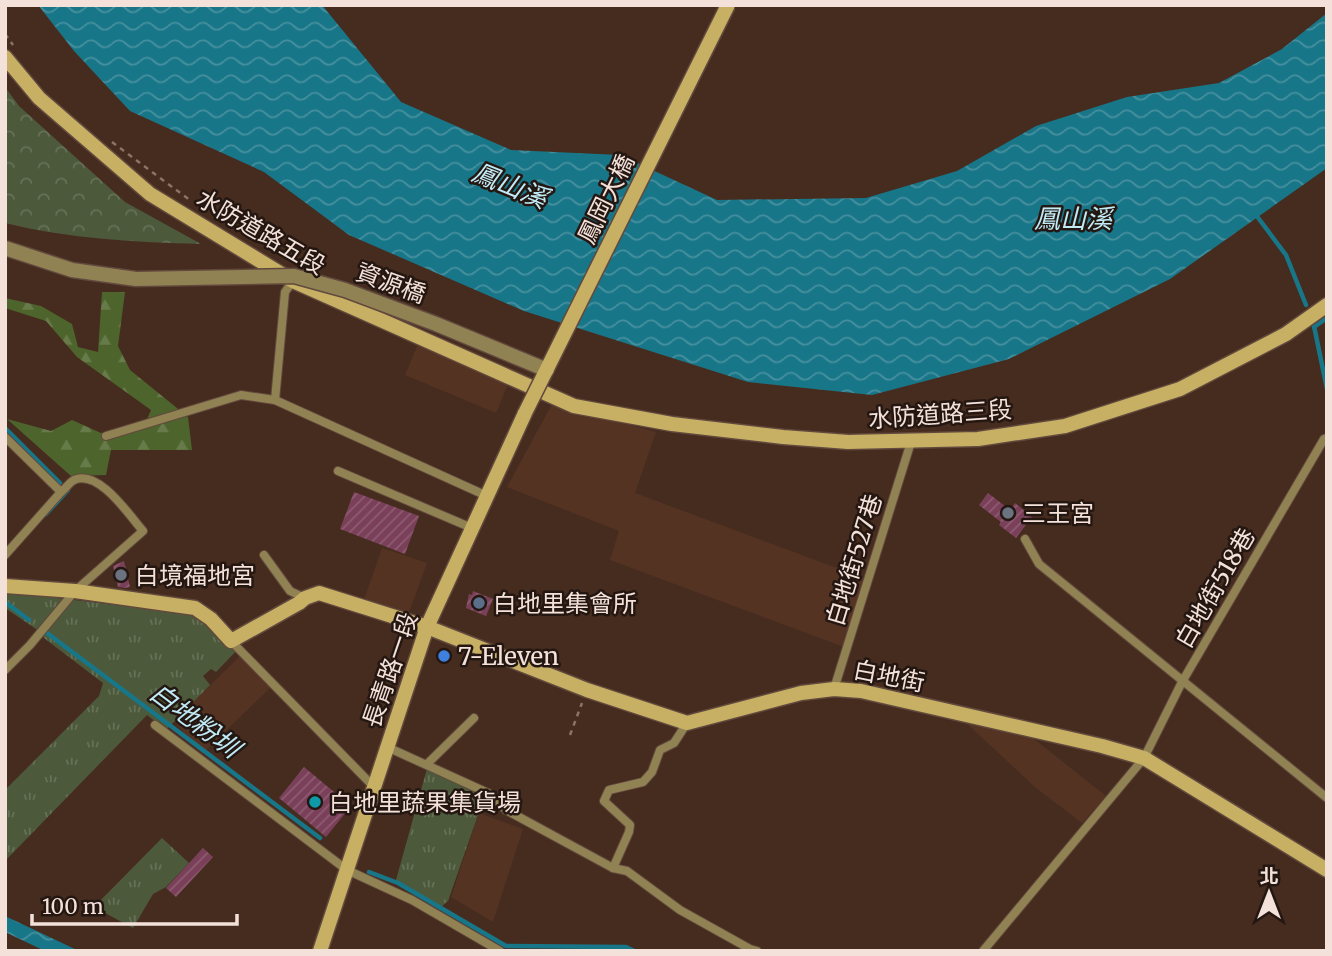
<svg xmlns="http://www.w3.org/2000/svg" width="1332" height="956" viewBox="0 0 1332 956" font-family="Merriweather,'Noto Sans TC',serif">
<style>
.built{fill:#543323}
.grass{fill:url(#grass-tufts)}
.forest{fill:url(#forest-firs)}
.park{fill:url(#park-crowns)}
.water{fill:url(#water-waves)}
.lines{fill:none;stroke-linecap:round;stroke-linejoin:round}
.stream{stroke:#187689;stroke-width:4.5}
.building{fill:url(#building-hatch)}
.lane-casing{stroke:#62493d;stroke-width:10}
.secondary-casing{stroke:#62493d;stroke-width:17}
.path{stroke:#8a7368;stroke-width:2.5;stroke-dasharray:5 5;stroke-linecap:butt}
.lane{stroke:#918254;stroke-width:8}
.secondary{stroke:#c7af63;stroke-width:14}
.street-bridge-casing{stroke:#62493d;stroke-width:17;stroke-linecap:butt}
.secondary-bridge-casing{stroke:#62493d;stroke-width:17;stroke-linecap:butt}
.street-bridge{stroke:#918254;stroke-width:14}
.secondary-bridge{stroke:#c7af63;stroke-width:14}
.worship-dot{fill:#6b7280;stroke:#241712;stroke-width:2.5}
.service-dot{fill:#5c6f8a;stroke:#241712;stroke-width:2.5}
.shop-dot{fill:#3f7fe0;stroke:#241712;stroke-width:2.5}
.culture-dot{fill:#0f9aa8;stroke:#241712;stroke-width:2.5}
.labels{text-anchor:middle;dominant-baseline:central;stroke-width:5;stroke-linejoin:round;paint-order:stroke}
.street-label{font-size:24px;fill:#f4e2da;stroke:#241712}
.poi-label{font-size:24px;fill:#f4e2da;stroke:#241712;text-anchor:start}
.water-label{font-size:26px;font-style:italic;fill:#c0ebf6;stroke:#241712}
</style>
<defs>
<pattern id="grass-tufts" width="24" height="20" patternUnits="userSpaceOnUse" patternTransform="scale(1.75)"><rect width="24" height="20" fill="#4c5a3b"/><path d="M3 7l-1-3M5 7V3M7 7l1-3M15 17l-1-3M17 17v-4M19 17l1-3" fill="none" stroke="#667157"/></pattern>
<pattern id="forest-firs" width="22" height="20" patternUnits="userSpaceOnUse" patternTransform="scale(1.75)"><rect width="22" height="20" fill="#4d642c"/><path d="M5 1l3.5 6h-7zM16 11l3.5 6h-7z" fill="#677a4a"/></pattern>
<pattern id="park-crowns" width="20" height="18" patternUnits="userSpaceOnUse" patternTransform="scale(1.75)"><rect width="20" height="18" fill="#4c5a3b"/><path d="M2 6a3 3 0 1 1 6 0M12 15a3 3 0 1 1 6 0" fill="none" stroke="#667157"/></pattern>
<pattern id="water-waves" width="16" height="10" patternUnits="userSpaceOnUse" patternTransform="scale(1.75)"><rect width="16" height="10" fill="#187689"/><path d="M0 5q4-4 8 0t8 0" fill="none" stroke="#46909e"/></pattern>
<pattern id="building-hatch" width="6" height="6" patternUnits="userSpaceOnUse" patternTransform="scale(1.75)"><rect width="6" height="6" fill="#7a405a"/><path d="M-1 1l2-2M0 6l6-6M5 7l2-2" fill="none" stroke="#8e5b71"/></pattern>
</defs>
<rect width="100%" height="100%" fill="#462c1f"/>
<g class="built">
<polygon points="418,344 509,382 496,413 405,375"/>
<polygon points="552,404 656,432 635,493 864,578 844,647 610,560 619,531 507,487"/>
<polygon points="382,548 427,563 408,615 364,600"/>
<polygon points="240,656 273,685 202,754 174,721"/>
<polygon points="963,720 1029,735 1106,796 1082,823 1036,788"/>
<polygon points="479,813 523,829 493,922 451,897"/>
</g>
<g class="grass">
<polygon points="5,592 203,615 239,648 216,672 211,669 203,676 210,685 166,730 147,715 5,861 5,790 99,696 103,683 44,638 36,629 5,608"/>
<polygon points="428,765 486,792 448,901 441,907 396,880"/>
<polygon points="162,838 189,863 166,887 153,894 133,928 94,907"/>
</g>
<polygon class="forest" points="102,292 125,292 118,346 130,370 188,417 192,450 111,450 106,475 71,476 7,419 51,431 72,420 101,433 146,422 151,410 77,357 46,321 5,308 5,298 41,306 72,324 78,347 98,352"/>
<path class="park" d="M 5,87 L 19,106 L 125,202 L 201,244 C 135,242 70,239 5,223 Z"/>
<g class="water">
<polygon points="38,5 322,5 401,102 511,150 620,155 717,200 866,198 957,171 1036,126 1127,97 1219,83 1282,49 1327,13 1327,168 1170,279 1009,359 872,395 748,382 524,311 349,235 264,172 130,111 74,51"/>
<polygon points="5,916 79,951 45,951 5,932"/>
</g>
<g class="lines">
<g class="stream">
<polyline points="1256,215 1286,255 1306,305"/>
<polyline points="1314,326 1327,389"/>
<polyline points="1314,327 1327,318"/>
<polyline points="5,428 60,483"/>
<polyline points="46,514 68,490"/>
<polyline points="5,602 29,620"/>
<polyline points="47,633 320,838"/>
<polyline points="369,872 398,883 506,946 626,947 634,951"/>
</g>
</g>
<g class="building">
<polygon points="354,492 419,516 405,554 340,529"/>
<polygon points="988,493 1010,510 1015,503 1032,517 1016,538 999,525 1001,522 979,505"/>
<polygon points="124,561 130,587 125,588 118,587 113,566"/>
<polygon points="473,591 493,599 486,616 466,608 469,594 472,595"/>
<polygon points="304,767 351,806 326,837 279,798"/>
<polygon points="203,848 213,857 176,897 166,888"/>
</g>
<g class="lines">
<g class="lane-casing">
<g id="lane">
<polyline points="293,281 285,292 275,400 487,496"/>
<polyline points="106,436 241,395 275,400"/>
<polyline points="5,437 61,492 5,555"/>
<polyline points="338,471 472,528"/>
<polyline points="1025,539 1039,564 1327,798"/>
<polyline points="264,555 290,591 305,598"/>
<polyline points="231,641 374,787"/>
<path d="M 5,670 L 30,645 L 75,591 L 143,531 C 129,515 99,469 74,480 C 70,482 65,489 61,492"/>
<polyline points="834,689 911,442"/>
<polyline points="155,725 347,870 412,900 500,951"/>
<polyline points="387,747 488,793 506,810 613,868 627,871 680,910 750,949 757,951"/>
<polyline points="427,764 474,718"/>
<polyline points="613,868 629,832 630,825 604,801 609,790 643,782 652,772 660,750 674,743 687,723"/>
<polyline points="983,951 1144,758 1182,682 1324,439 1327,438"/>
</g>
</g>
<g class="secondary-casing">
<g id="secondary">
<polyline points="5,57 39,98 150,194 293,281 574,406 672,424 783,437 848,442 978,439 1065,426 1180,389 1286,334 1327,305"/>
<polyline points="5,586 75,591 195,608 211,619 231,641 299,603 305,598 319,593 427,627 587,690 687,723 801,693 834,689 861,691 1102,746 1144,758 1327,870"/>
<polyline points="320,951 427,627 525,413"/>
</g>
</g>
<g class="path">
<polyline points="5,34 13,45"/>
<polyline points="112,142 191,201"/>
<polyline points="570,735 582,703"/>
</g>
<use href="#lane" class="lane"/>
<use href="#secondary" class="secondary"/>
<g class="street-bridge-casing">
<polyline id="street-bridge" points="5,248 72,270 136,279 294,276 345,290 436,324 547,370"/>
</g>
<g class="secondary-bridge-casing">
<polyline id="secondary-bridge" points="525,413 728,5"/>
</g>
<use href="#street-bridge" class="street-bridge"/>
<use href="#secondary-bridge" class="secondary-bridge"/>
</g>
<g class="worship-dot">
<circle cx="1008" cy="513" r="7"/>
<circle cx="121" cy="575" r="7"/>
</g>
<circle class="service-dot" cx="479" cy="603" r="7"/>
<circle class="shop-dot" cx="444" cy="656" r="7"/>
<circle class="culture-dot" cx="315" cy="802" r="7"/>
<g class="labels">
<g class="street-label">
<text transform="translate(606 199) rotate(-64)">鳳岡大橋</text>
<text transform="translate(261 232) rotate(30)">水防道路五段</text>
<text transform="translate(391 283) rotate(20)">資源橋</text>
<text transform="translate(940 414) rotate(-4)">水防道路三段</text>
<text transform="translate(854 560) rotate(-73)">白地街527巷</text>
<text transform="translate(1215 588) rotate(-60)">白地街518巷</text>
<text transform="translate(390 670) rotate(-71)">長青路一段</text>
<text transform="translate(889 676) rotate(11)">白地街</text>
</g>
<g class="poi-label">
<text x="1022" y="513">三王宮</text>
<text x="135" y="575">白境福地宮</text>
<text x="493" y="603">白地里集會所</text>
<text x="458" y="656">7-Eleven</text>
<text x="329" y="802">白地里蔬果集貨場</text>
</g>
<g class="water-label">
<text transform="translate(510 185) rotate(22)">鳳山溪</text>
<text x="1073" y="218">鳳山溪</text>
<text transform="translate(195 720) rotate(37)">白地粉圳</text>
</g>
</g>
<rect width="1332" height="956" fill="none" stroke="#f4e2da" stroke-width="14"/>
<g transform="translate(1269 893)" stroke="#241712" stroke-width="5" paint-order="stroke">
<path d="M0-5L12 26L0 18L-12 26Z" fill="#f4e2da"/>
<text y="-10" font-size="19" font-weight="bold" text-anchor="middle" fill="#f4e2da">北</text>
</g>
<path d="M32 914v10h205v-10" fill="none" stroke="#f4e2da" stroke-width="3.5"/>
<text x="42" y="914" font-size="21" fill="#f4e2da" stroke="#241712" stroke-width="5" paint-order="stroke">100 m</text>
</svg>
